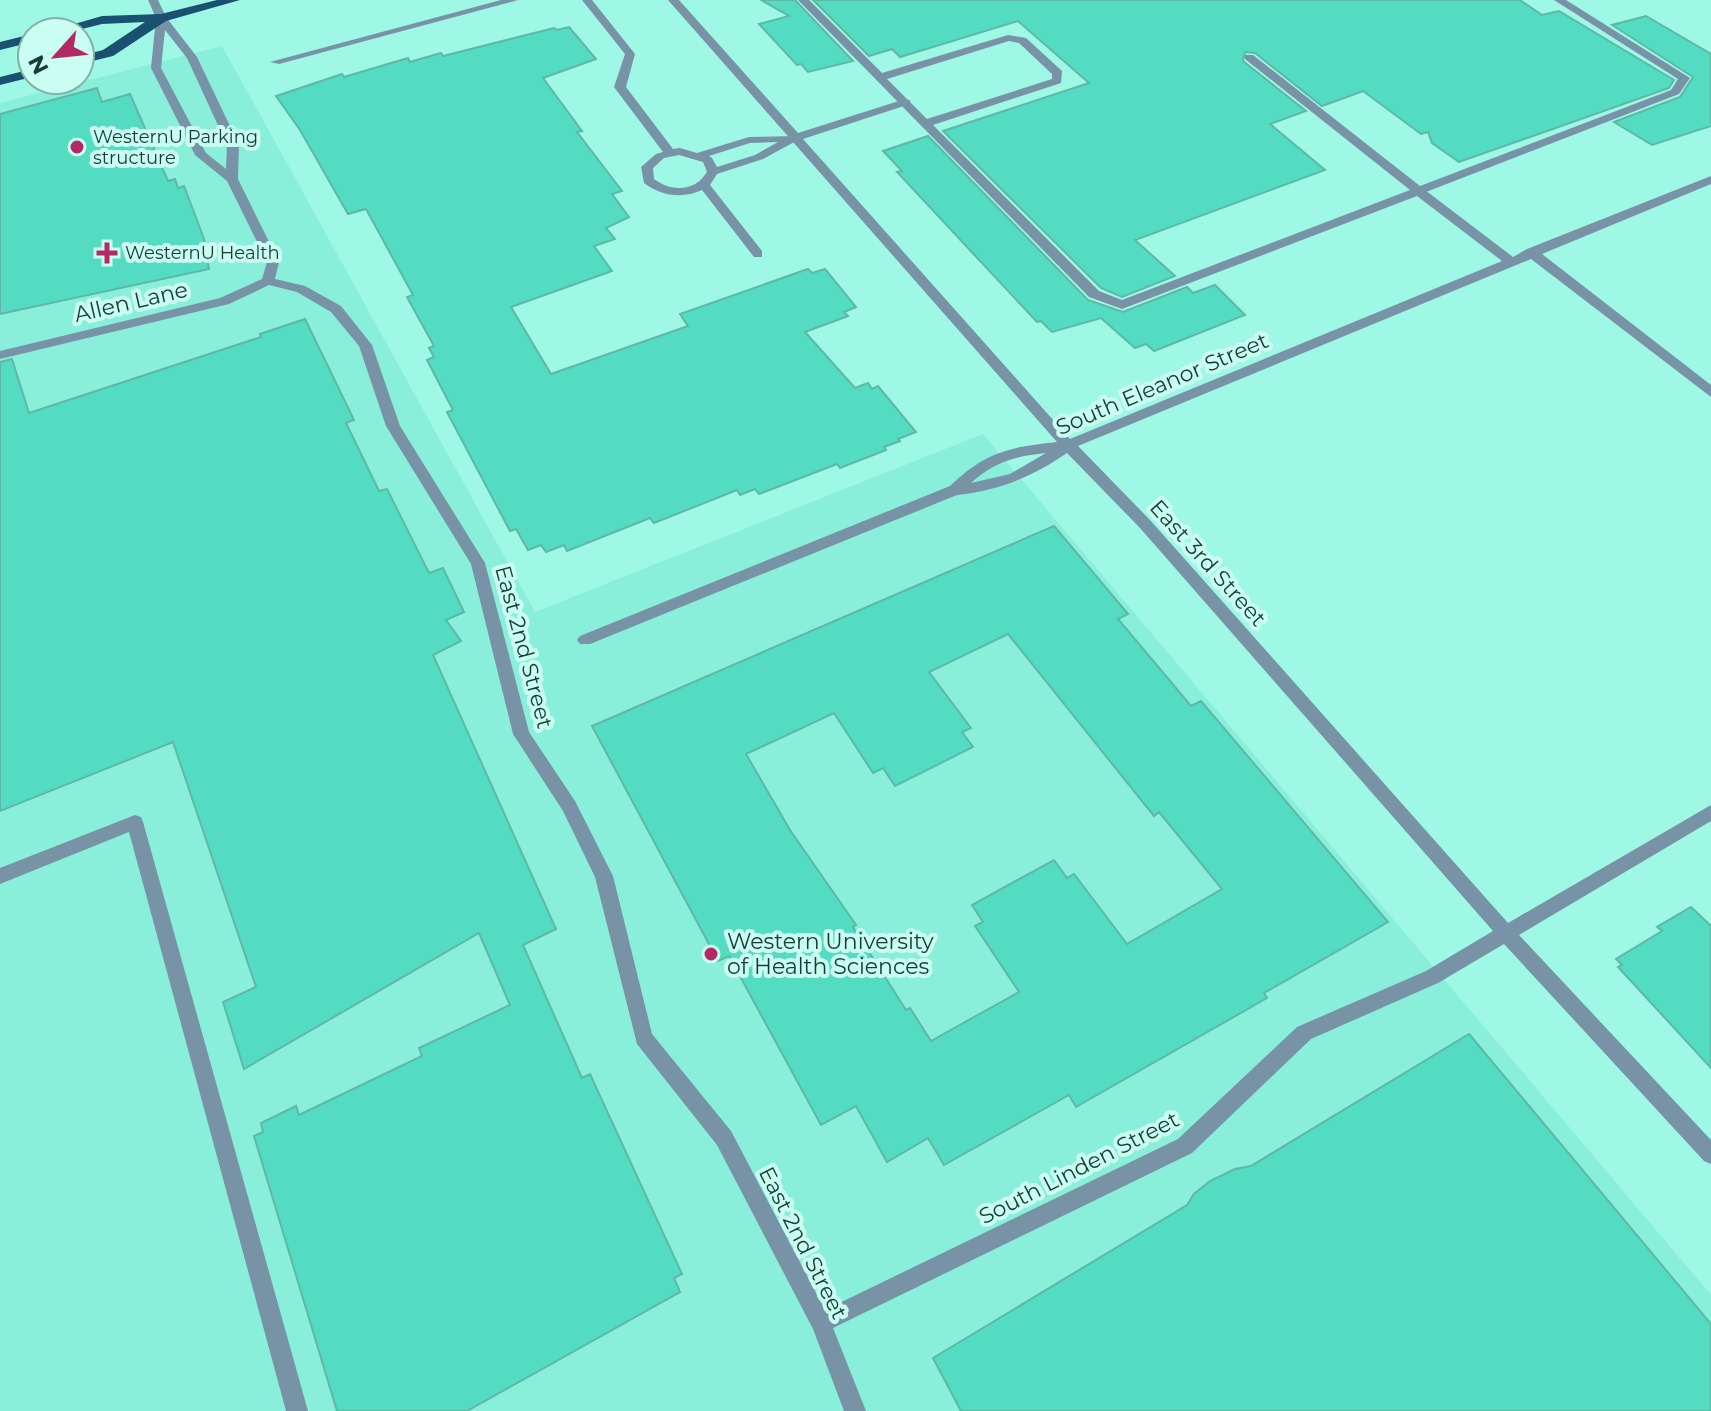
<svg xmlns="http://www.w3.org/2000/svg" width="1711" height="1411" viewBox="0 0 1711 1411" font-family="Montserrat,sans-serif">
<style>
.built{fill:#89efda}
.building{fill:#54dcc3;stroke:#5eb8a6;stroke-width:2;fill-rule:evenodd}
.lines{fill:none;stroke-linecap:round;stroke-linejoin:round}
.lane{fill:#7893a5;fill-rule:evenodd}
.street{fill:#7893a5;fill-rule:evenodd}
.primary{fill:#1a5070;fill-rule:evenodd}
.poi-dot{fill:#b32966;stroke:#cafef2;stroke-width:3}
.labels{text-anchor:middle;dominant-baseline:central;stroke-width:8;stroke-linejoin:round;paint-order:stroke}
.far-poi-label{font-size:18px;fill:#163d35;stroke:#cafef2;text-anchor:start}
.street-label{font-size:22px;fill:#163d35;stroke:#cafef2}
.poi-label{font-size:22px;fill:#163d35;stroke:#cafef2;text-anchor:start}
</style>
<rect width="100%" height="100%" fill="#9ef8e5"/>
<polygon class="built" points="222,46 535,612 983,434 1711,1295 1711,1411 0,1411 0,103"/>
<g class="building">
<polygon points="761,0 795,0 853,61 808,72 801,64 797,65 759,24 789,16"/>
<polygon points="813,0 1520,0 1542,15 1559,11 1674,80 1669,88 1459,162 1432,143 1428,132 1421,134 1363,91 1322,106 1255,53 1245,52 1243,61 1306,111 1270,124 1325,170 1135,240 1175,276 1122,297 1101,288 943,131 1089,83 1018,21 900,57 892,49 869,56"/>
<polygon points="1646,16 1711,54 1711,126 1652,145 1614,122 1680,97 1693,77 1612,25"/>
<polygon points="569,27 596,59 543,78 582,131 577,132 622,191 612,194 629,217 606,228 615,239 594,246 612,271 511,307 551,374 688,326 680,314 808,269 812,273 825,269 856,307 844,312 848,316 805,332 855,388 868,383 872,389 878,386 916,432 898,439 900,441 884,447 886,450 840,468 837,464 759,494 755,489 740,495 737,490 654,523 650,518 567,551 564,545 546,552 541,545 528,550 516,529 510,531 447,412 453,410 427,360 434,357 429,348 434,346 407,297 413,295 366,209 348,214 300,130 276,96 342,74 344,77 408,58 410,62 441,53 443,56 554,28 557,30"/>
<polygon points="97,88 102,102 130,94 168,181 175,179 178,188 184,186 204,239 209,269 0,314 0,114"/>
<polygon points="928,136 1088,300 1123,312 1187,287 1193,293 1215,285 1245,315 1154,351 1146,344 1135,348 1101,318 1052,332 1041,321 1037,322 897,172 902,171 883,151"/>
<polygon points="305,319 354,420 346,423 379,491 387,489 429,573 443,568 464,612 446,620 461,641 433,655 556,929 523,945 582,1078 590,1074 682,1274 674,1278 680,1292 467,1411 337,1411 254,1136 263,1132 261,1123 296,1106 299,1115 422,1056 419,1048 510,1005 479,933 244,1069 223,1002 256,987 173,742 0,811 0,362 12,359 29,413 261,337 260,334"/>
<path d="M 1054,526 L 1128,614 L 1118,619 L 1191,706 L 1201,701 L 1388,922 L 1264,993 L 1267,998 L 1076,1107 L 1069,1095 L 944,1165 L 928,1138 L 887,1162 L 856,1106 L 821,1125 L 729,956 L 718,961 L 592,726 ZM 1008,634 L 1154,816 L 1159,812 L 1222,889 L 1127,944 L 1074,874 L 1067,878 L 1054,860 L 972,905 L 983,922 L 975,926 L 1019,992 L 931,1041 L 910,1008 L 906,1010 L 853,927 L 856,925 L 790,830 L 746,754 L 834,713 L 873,773 L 883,768 L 895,786 L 973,747 L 962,732 L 971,728 L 929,672 Z"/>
<polygon points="1691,907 1711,926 1711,1068 1618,967 1622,965 1616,959 1662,931 1657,927"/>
<polygon points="1469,1034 1711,1324 1711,1411 961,1411 933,1358 1187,1205 1194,1194 1210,1181 1235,1169 1251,1166"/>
</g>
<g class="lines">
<g class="lane">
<polygon points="501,0 518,0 279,64 270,62"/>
<path d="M 582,0 L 592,0 L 635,54 L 626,87 L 673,149 L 680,148 L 697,153 L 749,137 L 798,136 L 798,140 L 763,159 L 717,174 L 710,185 L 762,251 L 762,257 L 754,257 L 702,190 C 682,199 661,196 644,183 L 641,167 L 656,154 L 663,152 L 614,87 L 625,54 ZM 778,142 L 755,155 L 717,167 L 712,158 L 709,156 L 750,143 ZM 679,155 L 703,162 L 707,172 C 695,192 671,192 654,179 L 653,168 L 664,158 Z"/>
<path d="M 798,0 L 809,0 L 882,73 L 1008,35 L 1026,38 L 1062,71 L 1061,83 L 933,125 L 1099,291 L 1122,300 L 1410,190 L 1245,59 L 1245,55 L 1253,55 L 1420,186 L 1671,90 L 1678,79 L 1554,0 L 1566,0 L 1690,78 L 1679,94 L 1426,192 L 1425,196 L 1417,196 L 1122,309 L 1089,297 ZM 1009,41 L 1019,43 L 1052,74 L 1052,79 L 927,119 L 887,79 Z"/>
<polygon points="135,815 141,817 143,822 308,1411 286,1411 129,832 0,884 0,868"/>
</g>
<path class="street" d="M 148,0 L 158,0 L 166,17 L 197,57 L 239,145 L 238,179 L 279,262 L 275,279 L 305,286 L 341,306 L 372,345 L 400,426 L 485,563 L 529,732 L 575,801 L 613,876 L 652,1034 L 731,1131 L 825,1310 L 1178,1139 L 1297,1027 L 1426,971 L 1493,931 L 1140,528 L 1067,453 C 1032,477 1000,490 957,495 L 590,644 L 580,644 L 577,640 L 580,636 L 950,486 C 985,452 1010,447 1057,442 L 668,0 L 679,0 L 798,133 L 902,100 L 910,100 L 910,104 L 803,139 L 1070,439 L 1502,261 L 1417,196 L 1417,190 L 1425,190 L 1513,257 L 1527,249 L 1711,176 L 1711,184 L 1542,254 L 1711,385 L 1711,397 L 1531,259 L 1078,446 L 1150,520 L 1508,923 L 1711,805 L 1711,821 L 1519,935 L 1711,1140 L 1711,1164 L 1704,1161 L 1504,944 L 1438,983 L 1311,1039 L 1192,1153 L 833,1328 L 866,1411 L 844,1411 L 813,1329 L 717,1145 L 637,1044 L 595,877 L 563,811 L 513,734 L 471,564 L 386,426 L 359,346 L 331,312 L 297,292 L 269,285 L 229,304 L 0,359 L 0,351 L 220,298 L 262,279 L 267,262 L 227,181 L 195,155 L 151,68 L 156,18 ZM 165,30 L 187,58 L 227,145 L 226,169 L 206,153 L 161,68 ZM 1046,453 L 1010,474 L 971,483 C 994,462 1016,456 1046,453 Z"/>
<g class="primary">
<polygon points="217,0 240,0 166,21 113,56 80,64 80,56 103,50 145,22 102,24 70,32 47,32 102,16 161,14"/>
<polygon points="32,34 32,42 0,50 0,42"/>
<polygon points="32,69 32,77 0,85 0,77"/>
</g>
</g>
<g class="poi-dot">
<circle cx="77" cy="147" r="8"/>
<path d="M103 241h8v8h8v8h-8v8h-8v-8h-8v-8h8z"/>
<circle cx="711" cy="954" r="8"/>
</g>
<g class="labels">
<g class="far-poi-label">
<text x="93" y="137">WesternU Parking<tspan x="93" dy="21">structure</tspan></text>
<text x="125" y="253">WesternU Health</text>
</g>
<g class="street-label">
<text transform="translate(131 302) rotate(-13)">Allen Lane</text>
<text transform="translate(1162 384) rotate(-23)">South Eleanor Street</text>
<text transform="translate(1208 563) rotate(48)">East 3rd Street</text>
<text transform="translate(524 647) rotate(75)">East 2nd Street</text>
<text transform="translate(1079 1168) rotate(-27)">South Linden Street</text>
<text transform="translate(803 1243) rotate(63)">East 2nd Street</text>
</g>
<g class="poi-label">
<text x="727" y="941">Western University<tspan x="727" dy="25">of Health Sciences</tspan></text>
</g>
</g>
<g transform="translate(56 56) rotate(243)"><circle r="38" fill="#cafef2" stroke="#82b1a6" stroke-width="2"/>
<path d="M0-6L14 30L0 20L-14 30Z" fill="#b32966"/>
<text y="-12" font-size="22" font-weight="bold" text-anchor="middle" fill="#163d35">N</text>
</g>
</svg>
